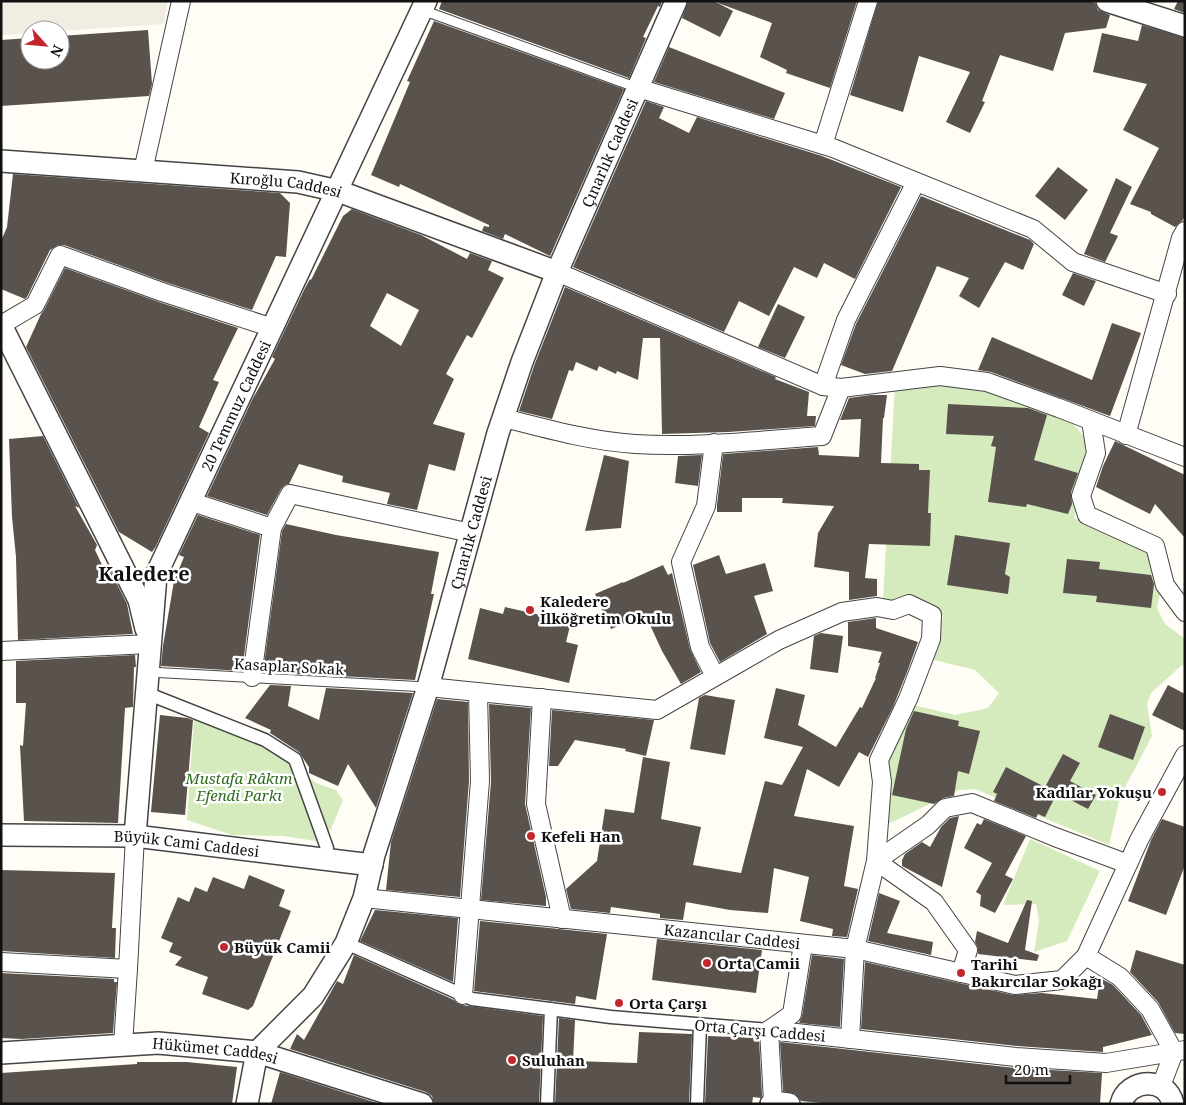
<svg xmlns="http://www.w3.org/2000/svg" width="1186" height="1105" viewBox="0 0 1186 1105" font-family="'Noto Serif',serif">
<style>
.green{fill:#d5ebbd}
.plaza{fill:#f1ede2}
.building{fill:#5a524d;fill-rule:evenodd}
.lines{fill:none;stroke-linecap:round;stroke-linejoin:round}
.service-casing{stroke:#444;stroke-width:11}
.pedestrian-casing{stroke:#444;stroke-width:15}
.minor-casing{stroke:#444;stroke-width:20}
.tertiary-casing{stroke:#444;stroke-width:24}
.service{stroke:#fff;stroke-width:9}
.pedestrian{stroke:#fff;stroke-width:12}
.minor{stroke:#fff;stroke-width:18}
.tertiary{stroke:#fff;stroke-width:21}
.poi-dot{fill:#c4262e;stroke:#fff;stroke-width:2}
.labels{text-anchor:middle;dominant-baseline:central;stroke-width:5;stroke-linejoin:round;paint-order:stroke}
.street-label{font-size:15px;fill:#111;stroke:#fff}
.poi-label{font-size:15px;font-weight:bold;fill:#111;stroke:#fff;text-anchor:start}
.park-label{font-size:15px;font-style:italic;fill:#2f6b1f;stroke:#fff}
.district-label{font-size:20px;font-weight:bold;fill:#111;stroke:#fff}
</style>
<rect width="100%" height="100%" fill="#fffdf5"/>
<g class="green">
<polygon points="940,380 998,391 1073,424 1086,439 1090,455 1074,518 1150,551 1161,589 1157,608 1165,624 1185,639 1185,666 1182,665 1151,693 1147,704 1152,736 1120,797 1109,845 975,789 959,790 888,824 886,764 909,704 955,715 988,708 999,693 975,670 930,659 943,617 921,600 883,600 895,385"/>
<polygon points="194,719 265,745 293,764 316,783 336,790 343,800 331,829 316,841 283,836 232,835 187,820"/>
<polygon points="1030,839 1100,871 1067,941 1034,952 1039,920 1036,904 1003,905"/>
</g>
<polygon class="plaza" points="1,1 168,1 164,24 60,31 30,30 30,33 1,35"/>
<g class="building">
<polygon points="442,1 662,1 660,7 658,6 643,37 646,38 629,78 439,9"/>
<polygon points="688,1 714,1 733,11 720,37 682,18"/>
<polygon points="719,1 857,1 830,88 786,73 787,70 760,57 772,23 718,3"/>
<polygon points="878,1 1091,1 1095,3 1098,10 1110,15 1106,28 1065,33 1053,71 1000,55 982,101 985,102 970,133 946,122 970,72 919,56 903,112 850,95"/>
<polygon points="1178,1 1185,1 1185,13 1174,9"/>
<polygon points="434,21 624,89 550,256 505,234 503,239 482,231 484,226 489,227 489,225 400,184 399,187 371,175 410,82 407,81"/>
<polygon points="1142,25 1185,38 1185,216 1182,221 1175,227 1151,214 1151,212 1130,204 1159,148 1123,130 1147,84 1093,72 1102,33 1138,41"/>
<polygon points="148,30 152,84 149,96 1,106 1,40 30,38 30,60 60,60 60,36"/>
<polygon points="669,47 785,93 774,119 654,82"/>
<polygon points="646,101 664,107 659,118 689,133 697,117 822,156 901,187 855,279 824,263 817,278 794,267 769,316 739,301 724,332 573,267"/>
<polygon points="1058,167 1088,190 1065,220 1035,196"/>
<polygon points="13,174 280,193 290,203 286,257 276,256 252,310 165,282 64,245 58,245 50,250 27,297 25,299 1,289 1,241 7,227"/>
<polygon points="1116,178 1132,187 1110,233 1118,236 1105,262 1084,254"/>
<polygon points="921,196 1030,240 1034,244 1023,270 1005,262 979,308 959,296 969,278 937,266 892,371 865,374 841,365 856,324"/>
<path d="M 352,209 L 421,235 L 467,259 L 470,253 L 492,261 L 488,270 L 504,278 L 472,338 L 467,335 L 446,374 L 454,379 L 433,424 L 465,433 L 455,471 L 429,464 L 417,510 L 387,504 L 390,493 L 342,482 L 343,476 L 299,464 L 289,484 L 285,485 L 281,489 L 267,515 L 207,496 L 252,400 L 275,359 L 272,357 L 305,288 L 310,279 L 311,280 L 343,216 ZM 387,293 L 419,310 L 401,346 L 370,326 Z"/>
<polygon points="65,268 159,302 238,328 213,380 219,382 199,427 209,433 156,546 152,552 119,532 26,347 41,314 44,310"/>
<polygon points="1073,273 1096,281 1084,306 1062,295"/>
<polygon points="565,287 776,377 775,379 809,392 807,416 816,416 815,426 728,432 662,434 660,338 643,338 638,380 617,371 616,374 599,366 597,371 576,362 573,371 569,370 552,419 519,411 534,366"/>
<polygon points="778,304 805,317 785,358 758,347"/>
<polygon points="1112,323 1141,333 1110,416 991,372 978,370 992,337 1092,380"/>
<polygon points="871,395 887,395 884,418 883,418 881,463 919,464 919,470 930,470 928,513 931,513 930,546 869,544 865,578 877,579 877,596 849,600 849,572 814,567 818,533 834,506 782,503 783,498 742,498 742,512 717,512 717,505 723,454 818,447 819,455 859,457 861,419 840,420 849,398"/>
<polygon points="948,404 1028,408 1047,415 1034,460 1078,473 1071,492 1072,504 1068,514 1027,504 1026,507 988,502 996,447 991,446 994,436 946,434"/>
<polygon points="43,436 79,508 75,506 97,545 95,550 104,569 109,568 127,604 133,634 18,640 16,557 12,517 9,439"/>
<polygon points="1115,441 1185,475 1185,538 1155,504 1150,514 1096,487 1103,466"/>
<polygon points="604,455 629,461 621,528 585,531"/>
<polygon points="702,455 698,486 675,483 678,456"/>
<polygon points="198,515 260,535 242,671 161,666 163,646 174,581 184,557 179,555"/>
<polygon points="286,524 336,535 439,552 431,594 434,594 415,680 263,672 282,531"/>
<polygon points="955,535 1010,543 1005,574 1010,577 1008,594 947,585"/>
<polygon points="719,555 726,574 765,563 773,591 754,596 767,634 720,662 710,643 693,565"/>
<polygon points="1067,559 1100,562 1099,569 1151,575 1154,584 1151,608 1096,602 1097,596 1063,593"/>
<polygon points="663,565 668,575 672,573 690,649 701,672 681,684 662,651 645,614 611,629 595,594 623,582 623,583"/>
<polygon points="505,607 571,622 566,642 578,645 569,683 468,659 480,608 503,614"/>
<polygon points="876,618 876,628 918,642 907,672 893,707 868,757 859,752 839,787 807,769 794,816 854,826 844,886 858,889 847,937 832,936 833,929 800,921 809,877 774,868 768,913 730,910 686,902 683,920 660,918 660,914 611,907 610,913 571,909 566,889 597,861 605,809 634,813 643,757 670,762 661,819 701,827 693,865 741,873 765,781 782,785 803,747 764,738 776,688 805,695 798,725 836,747 860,707 862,708 876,678 875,678 880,663 878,663 882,652 848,646 848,622"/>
<polygon points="821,633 843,636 838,673 810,669 814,636"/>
<polygon points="135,655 136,667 134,667 133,707 125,708 118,823 24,821 20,745 23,746 26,703 16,703 16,661"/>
<polygon points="270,685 291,686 288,706 319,720 326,688 413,693 376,808 348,764 338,786 309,773 309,767 299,752 270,733 271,730 245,718"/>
<polygon points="1168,685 1185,694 1185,731 1152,715"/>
<polygon points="705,695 735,700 725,755 690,749 699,698"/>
<polygon points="437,699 468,702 469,781 460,897 386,890 391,842"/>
<polygon points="489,704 531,708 525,804 546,897 546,906 481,900 491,782"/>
<polygon points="552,710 654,720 646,756 625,751 626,749 575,740 558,766 549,766"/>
<polygon points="914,711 959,721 958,726 980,731 969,774 958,771 954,796 943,798 934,804 892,795 906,729"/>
<polygon points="1110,714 1145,727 1133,760 1098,747"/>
<polygon points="160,715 187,718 193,720 185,815 151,812"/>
<polygon points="1063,754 1080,763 1070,781 1096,795 1088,809 1057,793 1045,817 1038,814 1036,818 994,801 997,794 993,792 1006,767 1045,787"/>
<polygon points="959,816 942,887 902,866 902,860 905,854 922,842 930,847 941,827 950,818"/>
<polygon points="984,819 1026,836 1005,875 1013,879 995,913 980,906 981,895 976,892 992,863 964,848 977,823 981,825"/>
<polygon points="1162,819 1185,827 1185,865 1166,915 1128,901 1151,840"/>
<polygon points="1,870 115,873 112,928 116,928 115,958 1,951"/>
<polygon points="249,875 285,890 279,906 291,911 253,1006 248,1010 202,994 208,977 175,965 182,957 169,952 173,943 161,938 178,897 189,902 195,887 207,892 213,877 244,889"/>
<polygon points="879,893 900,901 887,933 933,942 931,955 868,941"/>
<polygon points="1027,900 1032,901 1025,950 1039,955 1037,961 978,954 978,948 975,942 977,931 1008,943"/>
<polygon points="375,910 458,918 453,982 360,941"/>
<polygon points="480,921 607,934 596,1000 576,996 575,1004 474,991"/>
<polygon points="657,939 762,950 756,993 652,980"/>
<polygon points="1136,950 1185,965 1185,1034 1175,1033 1158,1002 1130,972"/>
<polygon points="354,955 454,1000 457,1003 462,1005 543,1016 539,1104 434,1104 432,1096 426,1092 290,1049 297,1034 304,1040 337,981 343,984"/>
<polygon points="812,955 844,959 840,1027 799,1023 802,1016"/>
<polygon points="865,962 1013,995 1042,993 1097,999 1100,979 1102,979 1113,985 1141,1015 1152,1035 1103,1047 1103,1052 1017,1046 861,1029"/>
<polygon points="1,973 114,979 114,982 117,982 113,1033 22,1039 1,1038"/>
<polygon points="559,1018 575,1020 573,1061 637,1063 639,1032 692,1034 689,1104 555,1104"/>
<polygon points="708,1036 759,1038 762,1095 761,1098 753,1097 752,1104 705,1104"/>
<polygon points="780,1042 1015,1068 1102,1073 1100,1104 831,1104 801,1101 796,1094 783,1091"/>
<polygon points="137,1062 187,1062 237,1067 232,1104 1,1104 1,1073 137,1064"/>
<polygon points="280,1072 380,1104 271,1104"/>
</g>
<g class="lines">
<g class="service-casing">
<g id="service">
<polyline points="422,10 638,88"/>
<polyline points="148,672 427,687"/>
</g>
</g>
<g class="pedestrian-casing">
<g id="pedestrian">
<polyline points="146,693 265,740 295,759 327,848 326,858"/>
<polyline points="346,943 472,999 611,1017 769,1030"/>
<polyline points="547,1104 551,1009"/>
<polyline points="697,1104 700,1025"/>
</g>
</g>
<g class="minor-casing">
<g id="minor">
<polyline points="638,88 833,148 1033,229 1073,262 1167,294"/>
<polyline points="823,145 868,1"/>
<polyline points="143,171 181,1"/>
<polyline points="557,272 823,386 841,388 940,376 987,382 1059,408 1185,457"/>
<polyline points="1,325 35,305 60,255 162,292 273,328"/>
<polyline points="823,386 846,320 916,182"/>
<path d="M 504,418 C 547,429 590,441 635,444 C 696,448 762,440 822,436 L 841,388"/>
<polyline points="1091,421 1096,453 1081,496 1087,515 1155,546 1165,585 1185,612"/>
<polyline points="1126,435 1181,238 1185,231"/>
<polyline points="714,443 706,506 681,562 700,647 715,676"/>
<polyline points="192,502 272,528 290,494 471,533"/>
<polyline points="1,651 150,644"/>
<polyline points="252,677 272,528"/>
<polyline points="428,687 657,710 779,640 842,612 877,607 893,610 909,604 932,615 931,639 908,699 879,760 882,782 876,861 855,949 850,1039"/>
<polyline points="542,698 536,804 562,919"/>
<path id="s1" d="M 364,898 L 855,949 L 1015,985 L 1062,980 L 1086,956 L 1139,840 L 1185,755"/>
<polyline points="1086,956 1120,977 1150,1009 1174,1052 1161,1086"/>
<polyline points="1,962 128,969 135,836"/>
<polyline points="961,973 968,950 934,902 876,861 928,825 945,808 972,803 1055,837 1128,864"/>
<polyline points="463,995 480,781 478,692"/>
<polyline points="769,1030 1016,1057 1106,1063 1185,1050"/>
<polyline points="769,1030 792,1014 803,944"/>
<polyline points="769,1030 773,1102"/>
<polyline points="123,1045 128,969"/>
</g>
</g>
<g class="tertiary-casing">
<g id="tertiary">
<polyline points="1107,1 1185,26"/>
<path id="s2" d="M 1,161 L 298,182 L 338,191 L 557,272"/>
<polyline points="1,325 139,600 146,629"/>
<path id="s3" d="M 1,835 L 135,836 L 372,865"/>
<path id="s4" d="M 135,836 L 156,575 L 426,1"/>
<path id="s5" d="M 257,1052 L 313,996 L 346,943 L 364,898 L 374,855 L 428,687 L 498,433 L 522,362 L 557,272 L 676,1"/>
<path id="s6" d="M 1,1053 L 158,1043 L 257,1052 L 422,1104"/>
<polyline points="247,1104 257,1052"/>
<polyline points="771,1104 773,1102 789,1104"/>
<path d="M 1121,1104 C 1128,1078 1167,1076 1173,1104"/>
</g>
</g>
<use href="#service" class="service"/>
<use href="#pedestrian" class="pedestrian"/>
<use href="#minor" class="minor"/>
<use href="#tertiary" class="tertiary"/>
</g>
<g class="poi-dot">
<circle cx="530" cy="610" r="5"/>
<circle cx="1162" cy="792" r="5"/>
<circle cx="531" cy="836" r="5"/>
<circle cx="224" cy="947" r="5"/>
<circle cx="707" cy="963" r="5"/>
<circle cx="961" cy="973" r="5"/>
<circle cx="619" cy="1003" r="5"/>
<circle cx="512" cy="1060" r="5"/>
</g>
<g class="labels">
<g class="street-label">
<text stroke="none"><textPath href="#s5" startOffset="976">Çınarlık Caddesi</textPath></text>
<text stroke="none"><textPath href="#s2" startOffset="286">Kıroğlu Caddesi</textPath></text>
<text stroke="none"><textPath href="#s4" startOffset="449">20 Temmuz Caddesi</textPath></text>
<text stroke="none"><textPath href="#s5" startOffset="571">Çınarlık Caddesi</textPath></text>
<text transform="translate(289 666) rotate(3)">Kasaplar Sokak</text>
<text stroke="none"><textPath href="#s3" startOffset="186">Büyük Cami Caddesi</textPath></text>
<text stroke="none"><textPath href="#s1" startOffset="370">Kazancılar Caddesi</textPath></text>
<text transform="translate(760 1030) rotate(5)">Orta Çarşı Caddesi</text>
<text stroke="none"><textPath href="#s6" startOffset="215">Hükümet Caddesi</textPath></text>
</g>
<g class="poi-label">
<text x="540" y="601">Kaledere<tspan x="540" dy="17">İlköğretim Okulu</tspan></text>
<text x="1152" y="792" text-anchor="end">Kadılar Yokuşu</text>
<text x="541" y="836">Kefeli Han</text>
<text x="234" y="947">Büyük Camii</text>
<text x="717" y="963">Orta Camii</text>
<text x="971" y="964">Tarihi<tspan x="971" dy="17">Bakırcılar Sokağı</tspan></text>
<text x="629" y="1003">Orta Çarşı</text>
<text x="522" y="1060">Suluhan</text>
</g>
<g class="park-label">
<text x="239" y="778">Mustafa Râkım<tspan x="239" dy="17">Efendi Parkı</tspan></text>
</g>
<g class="district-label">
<text x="144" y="573">Kaledere</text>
</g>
</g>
<rect width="1186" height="1105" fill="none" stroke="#111111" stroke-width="5"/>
<g transform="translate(45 45) rotate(117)"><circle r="24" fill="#ffffff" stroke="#a0a0a0"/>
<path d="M0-4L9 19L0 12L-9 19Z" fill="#c4262e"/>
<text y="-8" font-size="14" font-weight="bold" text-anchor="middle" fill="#111111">N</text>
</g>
<path d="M1006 1075v8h64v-8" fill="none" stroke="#111111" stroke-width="2.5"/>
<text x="1014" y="1075" font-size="15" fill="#111111" stroke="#ffffff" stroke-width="4" paint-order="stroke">20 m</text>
</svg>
